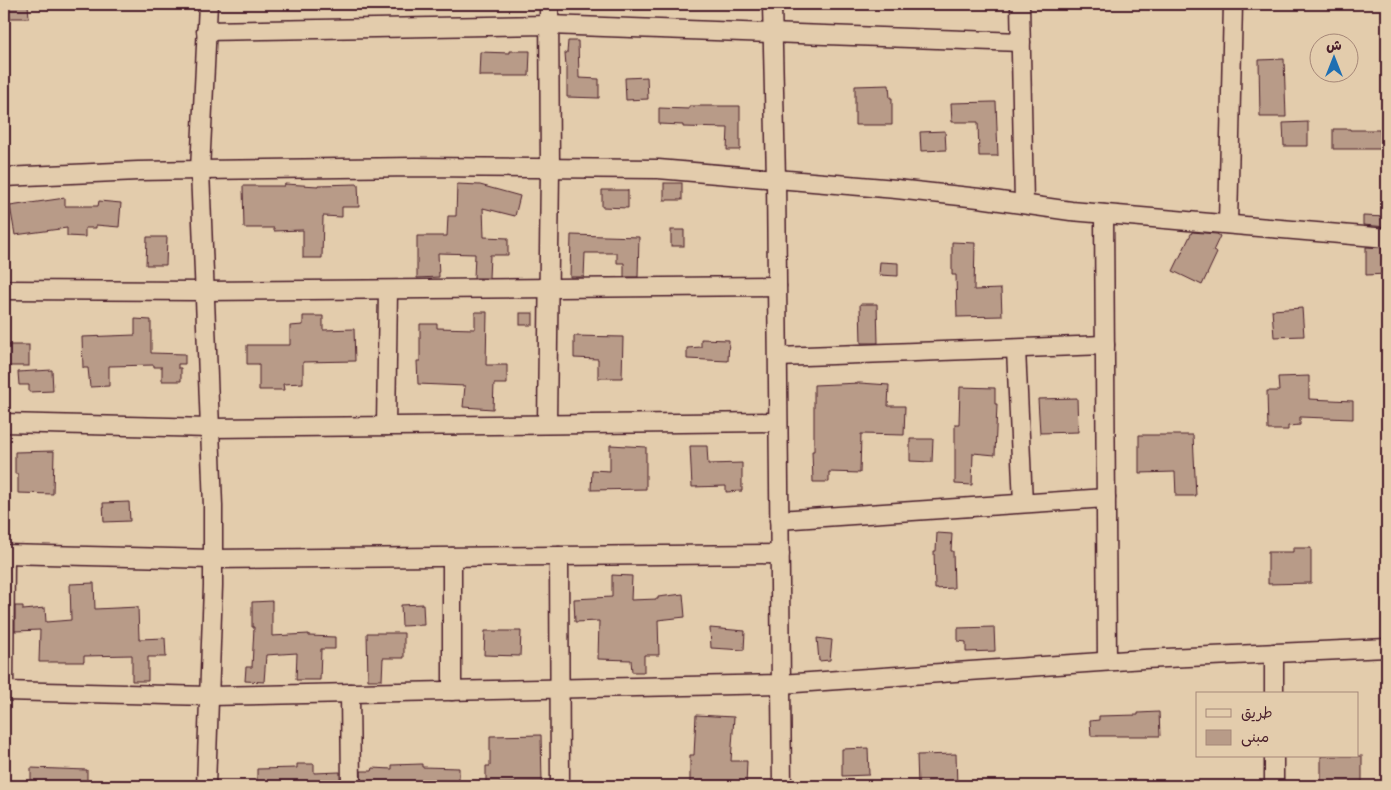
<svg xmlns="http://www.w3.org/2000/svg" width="1391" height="790" viewBox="0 0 1391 790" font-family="'Playpen Sans','Playpen Sans Arabic',sans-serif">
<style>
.building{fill:#b89b88;stroke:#4a1f2b}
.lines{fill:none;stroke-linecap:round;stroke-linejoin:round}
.minor-casing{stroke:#4a1f2b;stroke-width:21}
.minor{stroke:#e3ccac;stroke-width:18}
</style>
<rect width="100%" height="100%" fill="#e3ccac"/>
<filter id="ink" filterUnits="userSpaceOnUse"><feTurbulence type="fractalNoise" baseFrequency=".02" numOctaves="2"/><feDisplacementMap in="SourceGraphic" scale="10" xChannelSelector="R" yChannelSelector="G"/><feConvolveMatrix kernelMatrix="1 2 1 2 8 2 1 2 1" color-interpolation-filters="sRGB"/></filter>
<g filter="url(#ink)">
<g class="building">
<polygon points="4,4 28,4 29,18 4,18"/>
<polygon points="568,41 578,41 579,78 599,79 599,98 567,97 567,66 566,66 565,53 567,53"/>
<polygon points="510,51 530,51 529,76 479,76 480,52 510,53"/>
<polygon points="1284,59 1286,117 1260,117 1259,60"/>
<polygon points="647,77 648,99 626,100 625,78"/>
<polygon points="889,85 890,98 892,98 892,125 855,125 855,86"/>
<polygon points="994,102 996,102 998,156 979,156 978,122 952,122 951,103"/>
<polygon points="689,106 740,106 740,150 727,150 728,128 683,127 683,125 659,124 659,108 689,109"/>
<polygon points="1308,122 1308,146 1284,146 1283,123"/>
<polygon points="1333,129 1350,129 1350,130 1380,130 1381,149 1333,149"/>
<polygon points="945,131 946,150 921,151 920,132"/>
<rect x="664" y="183" width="18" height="17"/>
<polygon points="285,184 318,186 318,185 358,184 359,207 342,207 342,217 323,216 322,258 303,258 303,230 274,231 274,228 244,228 243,186 284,186"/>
<polygon points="457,184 480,185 520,196 515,216 483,208 484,237 508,238 508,255 490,255 489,278 474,278 475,254 438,253 439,277 417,278 417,236 447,236 448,216 456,216"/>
<polygon points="602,190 628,190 628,208 602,207"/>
<polygon points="65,198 65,206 98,206 99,201 121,203 119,227 96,225 96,228 85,228 85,237 67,236 67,228 15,235 10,206"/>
<polygon points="1363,216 1387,217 1387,227 1363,225"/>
<rect x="671" y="230" width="13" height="16"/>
<polygon points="1192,232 1217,234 1220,236 1213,251 1217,253 1202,285 1173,271"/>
<polygon points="571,235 639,237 638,277 624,277 624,263 617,263 617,253 585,253 584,277 570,277"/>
<polygon points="147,237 167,237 166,265 146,265"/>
<polygon points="952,242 975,243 974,290 1001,289 1002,316 957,317 956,275 952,275"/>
<polygon points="1366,247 1387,248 1387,274 1366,275"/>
<polygon points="880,262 898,263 898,276 879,275"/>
<polygon points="860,304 877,304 878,343 861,343"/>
<polygon points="1302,308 1304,336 1274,337 1272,310"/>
<polygon points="475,312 487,312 486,365 507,365 507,384 494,384 493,409 463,407 465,386 418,384 417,361 420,361 420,324 437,324 437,328 475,329"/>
<rect x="520" y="313" width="13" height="12"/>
<polygon points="303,316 323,316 323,330 354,329 355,361 303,362 303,383 283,384 284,390 259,390 259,364 247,364 247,345 290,345 290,326 303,325"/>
<polygon points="135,319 151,320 151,353 185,354 185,364 178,364 178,368 181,368 181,381 162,381 162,367 154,367 154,365 109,366 109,386 90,387 88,368 83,368 82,337 135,335"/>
<polygon points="574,336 623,337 622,378 598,378 598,359 574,358"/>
<polygon points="701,339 729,340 728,361 687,359 687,348 701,347"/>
<rect x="4" y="345" width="25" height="21"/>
<polygon points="52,370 53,391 29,392 29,385 19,385 18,372"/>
<polygon points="1309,376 1309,399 1353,401 1353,419 1300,417 1300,425 1288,426 1288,430 1268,430 1267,391 1279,391 1278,377"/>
<polygon points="860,383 889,385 888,406 905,406 904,435 861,434 860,473 829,472 829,482 813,482 812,451 814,451 814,385"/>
<polygon points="960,387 995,388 995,404 997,404 995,455 973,453 972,485 955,484 955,424 959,424"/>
<polygon points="1077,398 1078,432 1040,433 1038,399"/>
<polygon points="1139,435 1193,435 1196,496 1176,496 1175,472 1139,473"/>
<polygon points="910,439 933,439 932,462 910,461"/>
<polygon points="610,445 646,447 646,489 591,490 592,470 610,471"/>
<polygon points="690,446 707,446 708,464 742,463 742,491 726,492 726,486 692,487"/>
<polygon points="54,451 53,494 18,493 18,474 15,474 15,452"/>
<polygon points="129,502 130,521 104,522 103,503"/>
<polygon points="937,533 952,534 951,551 953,551 954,588 935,589 934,551 936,551"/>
<polygon points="1293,548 1311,548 1311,583 1268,584 1268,552 1293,552"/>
<polygon points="612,575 632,576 631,600 658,599 658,597 683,594 685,617 658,620 659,655 644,655 644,672 632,672 631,660 598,659 599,621 575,622 574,599 612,597"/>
<polygon points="94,583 95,609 138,607 139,639 165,638 166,657 148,657 148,681 132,681 132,655 84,656 84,662 39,662 40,630 15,631 15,606 23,606 23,610 45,608 46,622 71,620 70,584"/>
<polygon points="272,601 272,636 309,634 309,636 335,637 335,649 321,649 320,680 296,680 297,653 266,655 264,682 245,681 246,667 252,667 254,627 252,627 252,602"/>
<polygon points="423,604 424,625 402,626 401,605"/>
<polygon points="994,627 995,651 966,652 966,642 958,641 958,628"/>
<polygon points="710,628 745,631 744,650 711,648"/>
<polygon points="485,631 521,631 520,656 484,655"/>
<polygon points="367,633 404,633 404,658 383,658 382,680 368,680"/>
<polygon points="817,638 832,640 830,660 819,661"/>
<polygon points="1159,712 1160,736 1091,736 1090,721 1099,720 1099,716 1138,715 1138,713"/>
<polygon points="696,715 734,717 731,761 747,761 746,786 690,786 690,755 694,755"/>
<polygon points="541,735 542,783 486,784 486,766 490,766 490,736"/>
<polygon points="868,748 869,775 842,776 842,749"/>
<polygon points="956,754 957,786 918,786 917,755"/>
<rect x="1321" y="756" width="41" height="30"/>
<polygon points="297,764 314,764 314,773 340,772 340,786 257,786 257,769 297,768"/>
<polygon points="422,764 422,767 459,768 459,786 362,786 361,771 372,771 373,768 392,769 392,765"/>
<polygon points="31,768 87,770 87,786 31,786"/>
</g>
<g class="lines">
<g class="minor-casing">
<g id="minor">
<polyline points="772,4 776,179 782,786"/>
<polyline points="1020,4 1024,204"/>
<polyline points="206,31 549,25 1021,42"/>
<polyline points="4,177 138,171 200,170 415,167 658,169 896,189 979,198 1071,211 1387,238"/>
<polyline points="1104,214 1107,661"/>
<polyline points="1228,224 1233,4"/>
<polyline points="4,290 204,291 777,286"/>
<polyline points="1016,349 1023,503"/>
<polyline points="778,357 1105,345"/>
<polyline points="4,423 210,428 778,422"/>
<polyline points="547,424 550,168 549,4"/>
<polyline points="386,426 388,290"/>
<polyline points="779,520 1106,498"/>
<polyline points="4,554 213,559 780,554"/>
<polyline points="559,556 560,786"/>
<polyline points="452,557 452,691"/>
<polyline points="4,691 209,696 781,684 1144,659 1387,648"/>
<polyline points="4,691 5,554"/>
<polyline points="350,693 351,786"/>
<polyline points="1274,694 1274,653"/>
<polyline points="206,786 213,586 213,506 200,170 208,4"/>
<polyline points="1274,786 1274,756"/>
</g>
</g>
<use href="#minor" class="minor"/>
</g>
</g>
<rect width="1391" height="790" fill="none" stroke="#e3ccac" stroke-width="20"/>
<rect x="10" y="10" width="1371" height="770" fill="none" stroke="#4a1f2b" stroke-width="2" filter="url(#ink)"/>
<rect x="1196" y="692" width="162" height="65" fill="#e3ccac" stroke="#a68778"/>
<rect x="1206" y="709" width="25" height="8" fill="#e3ccac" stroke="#a68778"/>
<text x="1241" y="718" font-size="15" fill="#4a1f2b">طريق</text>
<rect x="1206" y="730" width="25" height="15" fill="#b89b88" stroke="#a68778"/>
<text x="1241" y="742" font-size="15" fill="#4a1f2b">مبنى</text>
<g transform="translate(1334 58)"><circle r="24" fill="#e3ccac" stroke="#a68778"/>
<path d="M0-4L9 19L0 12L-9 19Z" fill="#1f6fb2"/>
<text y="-8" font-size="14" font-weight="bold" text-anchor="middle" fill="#4a1f2b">ش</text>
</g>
</svg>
